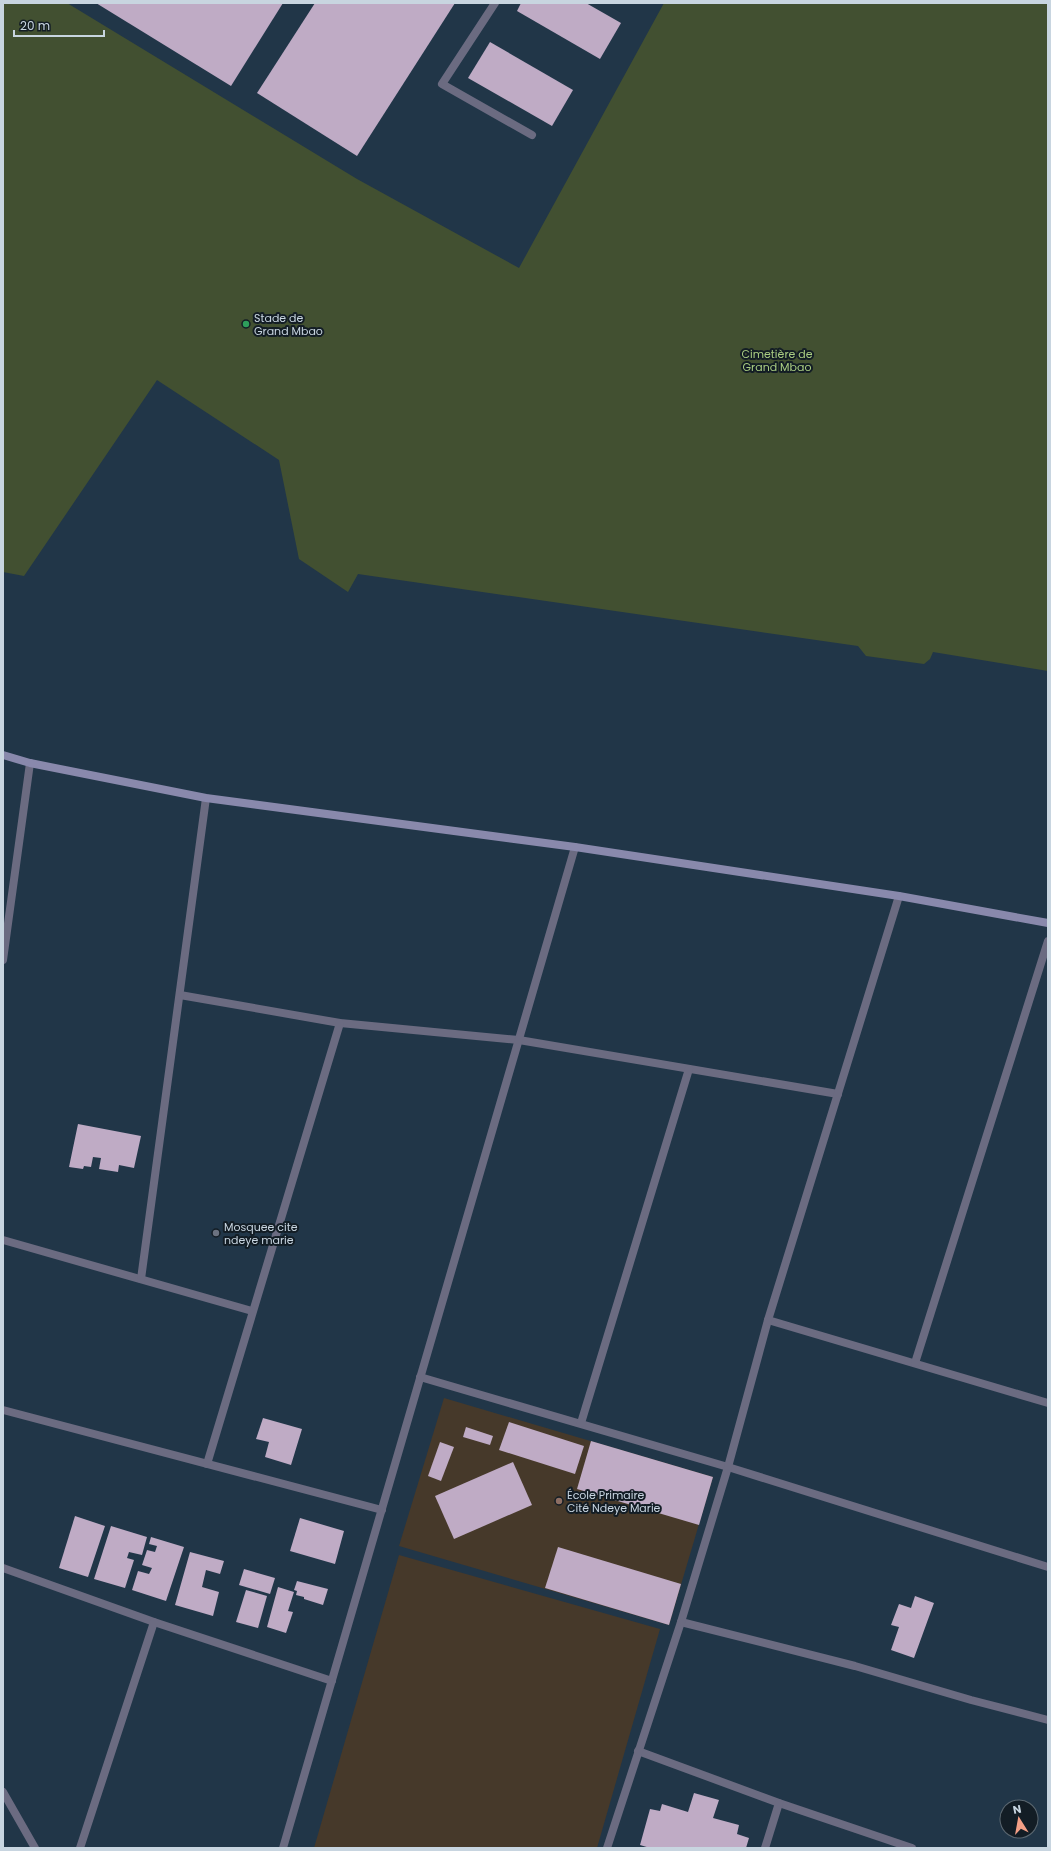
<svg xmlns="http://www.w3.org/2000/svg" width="1051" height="1851" viewBox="0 0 1051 1851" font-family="Poppins,sans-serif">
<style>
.education{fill:#46392a}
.green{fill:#425031}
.building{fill:#bfabc5}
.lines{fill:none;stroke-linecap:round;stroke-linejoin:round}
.street{stroke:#6b6b81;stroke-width:8}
.secondary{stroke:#8989ac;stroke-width:8}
.leisure-dot{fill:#2e9e5b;stroke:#131d25;stroke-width:1.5}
.worship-dot{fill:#6b7280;stroke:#131d25;stroke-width:1.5}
.education-dot{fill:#8d6e63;stroke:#131d25;stroke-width:1.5}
.labels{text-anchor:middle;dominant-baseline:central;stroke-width:4;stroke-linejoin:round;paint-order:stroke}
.poi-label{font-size:11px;fill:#c8d5e0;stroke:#131d25;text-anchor:start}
.park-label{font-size:11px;fill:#a9cc81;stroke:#131d25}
</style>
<rect width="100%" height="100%" fill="#213648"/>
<g class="education">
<polygon points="444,1398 713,1477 669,1625 399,1546"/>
<polygon points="399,1555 660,1629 597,1848 314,1848"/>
</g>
<polygon class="green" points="3,3 67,3 357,179 519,268 664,3 1048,3 1048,671 933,652 930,659 924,664 866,656 858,646 358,574 348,592 299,559 279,460 157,380 24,576 3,572"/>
<g class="building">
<polygon points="96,3 283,3 231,86"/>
<polygon points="315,3 455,3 357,156 257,93"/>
<polygon points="521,3 586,3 621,23 600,59 517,11"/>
<polygon points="490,42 573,90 552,126 468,78"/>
<polygon points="78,1124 141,1136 134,1168 119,1165 118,1172 99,1169 101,1158 93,1157 91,1167 84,1166 83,1169 69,1167"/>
<polygon points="263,1418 302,1429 291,1465 265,1457 269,1442 256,1439"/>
<polygon points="509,1422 584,1446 575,1474 499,1450"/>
<polygon points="466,1427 493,1436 490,1445 463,1437"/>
<polygon points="591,1441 713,1477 699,1525 577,1489"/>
<polygon points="440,1442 454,1447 441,1481 428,1476"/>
<polygon points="513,1462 532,1505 454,1539 435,1496"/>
<polygon points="75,1516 105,1526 88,1577 59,1568"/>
<polygon points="300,1518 344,1531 335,1564 290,1551"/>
<polygon points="111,1526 147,1537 142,1555 129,1552 127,1558 134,1560 125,1588 94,1579"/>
<polygon points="151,1537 184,1547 166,1601 132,1590 138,1571 149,1574 152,1568 142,1565 147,1550 155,1552 157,1546 149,1544"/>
<polygon points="558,1547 681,1584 669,1625 545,1588"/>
<polygon points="190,1552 224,1561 220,1574 206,1570 202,1587 219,1592 213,1616 175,1605"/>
<polygon points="244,1569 275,1578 270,1594 239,1585"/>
<polygon points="297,1581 328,1589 323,1605 304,1599 304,1597 296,1595 297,1591 294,1590"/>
<polygon points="278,1587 294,1592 288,1611 293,1612 286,1633 267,1627"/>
<polygon points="246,1590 267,1596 258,1628 236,1622"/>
<polygon points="915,1596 934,1603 914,1658 891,1650 899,1627 891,1625 899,1604 911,1608"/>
<polygon points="694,1793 719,1800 713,1818 739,1825 737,1834 749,1838 746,1848 650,1848 640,1845 650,1809 660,1811 662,1804 688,1812"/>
</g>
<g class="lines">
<g class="street">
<polyline points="495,3 442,84 532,135"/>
<polyline points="3,960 30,763"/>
<polyline points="180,995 340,1023 519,1040 838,1094"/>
<polyline points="3,1240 252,1311"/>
<polyline points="141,1279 206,798"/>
<polyline points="768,1320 1048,1403"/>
<polyline points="915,1363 1048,941"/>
<polyline points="420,1377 728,1467 1048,1567"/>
<polyline points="3,1410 382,1510"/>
<polyline points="581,1423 689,1069"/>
<polyline points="207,1464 340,1023"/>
<polyline points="3,1568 154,1622 332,1681"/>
<polyline points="681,1622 855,1666 971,1700 1048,1720"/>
<polyline points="638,1751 779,1803 912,1848"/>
<polyline points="3,1792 35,1848"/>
<polyline points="80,1848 154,1622"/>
<polyline points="283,1848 575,847"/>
<polyline points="607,1848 681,1622 728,1467 768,1320 899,896"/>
<polyline points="765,1848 779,1803"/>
</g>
<polyline class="secondary" points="3,755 30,763 206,798 575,847 899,896 1048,923"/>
</g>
<circle class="leisure-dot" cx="246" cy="324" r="4"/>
<circle class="worship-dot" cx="216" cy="1233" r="4"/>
<circle class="education-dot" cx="559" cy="1501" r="4"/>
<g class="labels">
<g class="poi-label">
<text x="254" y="318">Stade de<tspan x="254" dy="13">Grand Mbao</tspan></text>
<text x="224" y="1227">Mosquee cite<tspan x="224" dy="13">ndeye marie</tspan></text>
<text x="567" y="1495">École Primaire<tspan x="567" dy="13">Cité Ndeye Marie</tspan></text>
</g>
<g class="park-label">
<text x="777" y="354">Cimetière de<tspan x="777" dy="13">Grand Mbao</tspan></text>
</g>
</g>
<rect width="1051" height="1851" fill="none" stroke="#c8d5e0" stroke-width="8"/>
<g transform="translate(1019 1819) rotate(349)"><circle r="19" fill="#131d25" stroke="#5b6770"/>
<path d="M0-3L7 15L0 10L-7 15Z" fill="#f39f86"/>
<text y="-6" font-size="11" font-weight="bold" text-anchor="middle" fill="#c8d5e0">N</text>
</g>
<path d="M14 30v6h90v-6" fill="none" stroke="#c8d5e0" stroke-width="2"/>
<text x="20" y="30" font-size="12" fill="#c8d5e0" stroke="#131d25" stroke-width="3" paint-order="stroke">20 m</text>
</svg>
